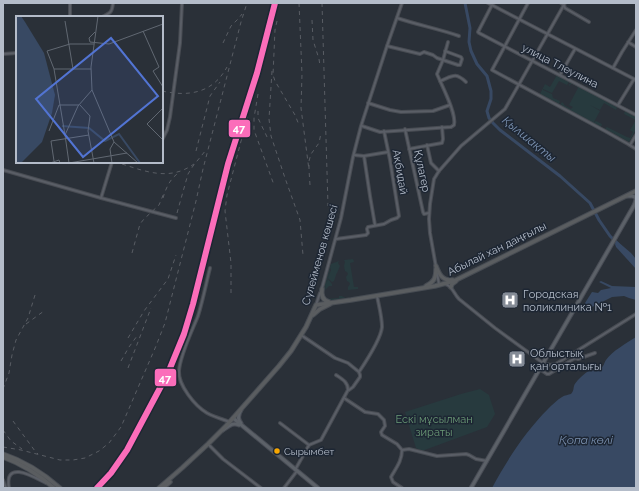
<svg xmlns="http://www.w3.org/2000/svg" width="639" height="491" viewBox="0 0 639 491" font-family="Raleway,sans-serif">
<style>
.green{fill:#273a3e}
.water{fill:#384963}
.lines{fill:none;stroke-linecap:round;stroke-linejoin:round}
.river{stroke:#384963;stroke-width:3}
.minor-casing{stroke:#484c53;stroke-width:4}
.major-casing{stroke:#484c55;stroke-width:5}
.highway-casing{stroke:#474c53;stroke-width:5.5}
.minor{stroke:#5a5e66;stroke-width:2}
.major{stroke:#5c6168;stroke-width:3}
.highway{stroke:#5a5d60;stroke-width:3.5}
.rail{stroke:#595d64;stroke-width:1;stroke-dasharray:4 4;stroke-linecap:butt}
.rail-1-casing{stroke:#1d2633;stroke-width:9}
.rail-1{stroke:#fb6dba;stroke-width:6}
.bus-dot{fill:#f7a600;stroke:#1d2633;stroke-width:1.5}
.labels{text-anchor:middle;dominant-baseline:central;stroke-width:3;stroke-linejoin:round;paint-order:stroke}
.bus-label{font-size:10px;fill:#b4bcc9;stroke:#1d2633;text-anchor:start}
.street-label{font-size:11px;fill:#b4bcc9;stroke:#1d2633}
.poi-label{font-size:11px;fill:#b4bcc9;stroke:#1d2633;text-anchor:start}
.park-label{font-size:11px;fill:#6b9a76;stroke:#1d2633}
.water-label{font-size:12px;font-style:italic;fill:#7c92b1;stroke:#1d2633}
.inset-river{fill:none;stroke:#384963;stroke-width:2}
.inset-road{fill:none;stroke:#616872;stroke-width:1}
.view{fill:#5274d3;fill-opacity:0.15;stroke:#5274d3;stroke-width:2}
.inset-edge{fill:none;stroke:#b4bcc9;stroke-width:2}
.line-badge{stroke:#1d2633;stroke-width:1.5}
.badge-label{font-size:11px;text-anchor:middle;font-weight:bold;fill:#fff}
</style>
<rect width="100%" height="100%" fill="#2a3038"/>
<g class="green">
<polygon points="557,75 569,82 567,85 559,81 552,93 543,89 543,90 552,94 553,98 560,101 559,104 540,94 545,84 550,87"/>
<path d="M 571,82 L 617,107 L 616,110 L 604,103 L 600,110 L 590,105 L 600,111 L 594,122 L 595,122 L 596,121 L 602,124 L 601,127 L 560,105 L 562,102 L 564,104 L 564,105 L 571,109 L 573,107 L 569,105 L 578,88 C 577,86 573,84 571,84 L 569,86 L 569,85 Z"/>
<polygon points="625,111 636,117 636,129 629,142 605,129 607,127 627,137 630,138 633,132 630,130 636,120 624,114"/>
<polygon points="353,259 354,262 350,263 354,287 358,287 358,289 348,290 348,287 350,284 349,282 347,281 346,277 348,274 347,272 345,271 344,266 345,262 344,260"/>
<path d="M 339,261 L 338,263 L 340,266 L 337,273 L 336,274 L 336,275 L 334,281 L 332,282 L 328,278 L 331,270 L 331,267 L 326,284 L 328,279 L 332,284 L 332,286 L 329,286 L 325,290 L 326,285 C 324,291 322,295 327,299 L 339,298 L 339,296 L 342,296 L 343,297 L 344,297 L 345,298 L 328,301 L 324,299 L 322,293 L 331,264 Z"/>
<polygon points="480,389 489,395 495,414 487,427 422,451 416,448 405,412 461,394"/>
</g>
<g class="water">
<polygon points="617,241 631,253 636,259 636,269 616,247 615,244"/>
<polygon points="601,281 612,286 636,287 636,300 629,298 624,296 612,297 590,308 586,307 585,303 592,292 598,293 601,290 611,288 599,282"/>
<path d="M 636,337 L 636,488 L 492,488 C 507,460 525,432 548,409 C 552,405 557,400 562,397 C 565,395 568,395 571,394 C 574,390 573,390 574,386 C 575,382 584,374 587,372 C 592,369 598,371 601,368 C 604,366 604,363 606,360 C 612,351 627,343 636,337 Z"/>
</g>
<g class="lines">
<polyline class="river" points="465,3 470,28 469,42 471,51 477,64 487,76 491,91 491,99 487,111 489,118 493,123 500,130 560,176 590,203 599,220 610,236 618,244"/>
<g class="minor-casing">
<g id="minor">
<polyline points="70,3 70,17"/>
<polyline points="488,3 636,80"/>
<polyline points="493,3 478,32 479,33 636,115"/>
<polyline points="528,3 492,70 605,131 628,144 636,149"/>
<polyline points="561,3 564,5 565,8 589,22"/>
<path d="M 102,17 C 110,13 112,13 113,3"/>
<path d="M 397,18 C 418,25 439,29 459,36"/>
<polyline points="628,42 636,47"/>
<polyline points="387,46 420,54 424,52 433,55 437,58 458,65 460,65 462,59 461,57 445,51"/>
<polyline points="3,54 17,53"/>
<polyline points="613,68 622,52 636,30"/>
<polyline points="560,75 575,49"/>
<path d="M 440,81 C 453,76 455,72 466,82"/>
<polyline points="368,103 390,110 401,112 433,111 450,105"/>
<polyline points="618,105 634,79"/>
<path d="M 362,126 L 380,132 L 451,127 L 454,125 C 457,114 442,86 437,74 L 443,60 L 448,42"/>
<polyline points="405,129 423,212 424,214 429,213"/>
<polyline points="162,140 167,130 170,117 180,43 182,3"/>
<polyline points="427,145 431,163 439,171"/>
<polyline points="630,145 636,135"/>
<polyline points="409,149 442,143 443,139 442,127"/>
<polyline points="354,155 364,156 370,196 375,225"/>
<polyline points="364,156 388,152"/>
<polyline points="3,170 101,198 176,218"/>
<polyline points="101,198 112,162"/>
<polyline points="336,239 366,235 368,233 367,229 368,227 384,224 391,220 397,218 399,216 390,160 384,131"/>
<polyline points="436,267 430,233 429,219 430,204 434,179 439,171 461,146 505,109 565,3"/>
<path d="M 210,268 C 206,284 203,300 198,316 C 192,331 180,355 179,371 C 178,385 195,406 207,413 C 214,417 222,419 230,422"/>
<polyline points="437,273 439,284"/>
<path d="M 445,284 C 452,285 454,294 459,299 L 495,328 L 543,363 L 550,365 L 556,364 L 636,314"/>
<polyline points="322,288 341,218 353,157 361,126 387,46 402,3"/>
<polyline points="316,305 320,293"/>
<path d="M 301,335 L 335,358 L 348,363 L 359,372 C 365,363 381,338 382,327 C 382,317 379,306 377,296"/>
<polyline points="540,369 547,374 549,374 575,358 578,359 595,353"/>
<polyline points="349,390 353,387 360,377 360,375 359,372"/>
<path d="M 344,398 L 365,412 L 378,414 L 384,420 L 385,426 L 381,432 L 382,435 L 397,444 L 402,450 C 402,461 396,468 391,477 L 393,482 L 402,488"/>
<polyline points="280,423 309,445 295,470"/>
<polyline points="208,444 223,459 261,488"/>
<path d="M 309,445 L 321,440 L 348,390 C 348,382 342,379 336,375"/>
<polyline points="402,450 409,449 437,456 466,454 469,455 476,459 487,461"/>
<polyline points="3,480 6,488"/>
<path d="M 9,488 C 4,459 34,477 46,483"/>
<polyline points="284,488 297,471"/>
</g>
</g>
<g class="major-casing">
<g id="major">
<polyline points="627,196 632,196 635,197 636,199 635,203"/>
<polyline points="233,418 318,488"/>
<path d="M 241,423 C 237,419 238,415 241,410"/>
<path d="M 223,430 C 229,426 233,422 239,425"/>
<polyline points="471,488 636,202"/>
</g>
</g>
<g class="highway-casing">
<g id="highway">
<path d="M 436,266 C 439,274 442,281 453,280"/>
<path d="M 426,286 C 434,282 436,278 436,269"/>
<polyline points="451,287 452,284 456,281"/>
<path d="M 322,289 C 321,295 322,300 329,302"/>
<polyline points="313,315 320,309 330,304"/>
<path d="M 3,454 C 24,461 43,473 60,488"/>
<path d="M 3,457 C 22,464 39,475 54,488"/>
<polyline points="159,488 182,468 208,444 226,426 279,366 291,351 306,327 316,305 351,300 435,286 454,281 636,191"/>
<polyline points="163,488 170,482"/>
</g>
</g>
<use href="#minor" class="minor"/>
<use href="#major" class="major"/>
<use href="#highway" class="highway"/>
<g class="rail">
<polyline points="299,3 302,74 301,108 309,170"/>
<polyline points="322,3 328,206"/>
<polyline points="312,20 313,40 319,59 320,66"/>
<polyline points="277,21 275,30 273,75 275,81 295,115 299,125"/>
<polyline points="223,43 231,26 239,18 242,14"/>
<polyline points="272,71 269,119 271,136 285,178 300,220 303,255"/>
<path d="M 162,91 C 189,97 213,93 227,67"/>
<polyline points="258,94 254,118 254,130 274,185"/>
<polyline points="258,111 258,118 268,139"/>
<polyline points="196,151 210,96 220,82"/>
<path d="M 122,164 C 147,172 170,181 194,164"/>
<polyline points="310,185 309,170 309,161 311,154 319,143 321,133"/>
<path d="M 163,198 C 166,188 170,178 180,172"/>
<polyline points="177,213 188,174 193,166 206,150"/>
<polyline points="132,253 140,224 144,219 159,205 164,193"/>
<polyline points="231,293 231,263 225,211 227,195 277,3"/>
<polyline points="26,324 44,311"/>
<polyline points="128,338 144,311 168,279 176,255"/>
<polyline points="121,361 129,347 137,336"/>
<polyline points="128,368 151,308"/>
<polyline points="3,389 9,373 12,355 16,340 28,318 35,295"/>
<polyline points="13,421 35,451 38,454"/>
<polyline points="3,430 11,441 22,449"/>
<polyline points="3,447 21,450 60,460 73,460 85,458 99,451 109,443 121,427 156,346 165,323 196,201 203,169 241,22 247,3"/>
</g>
<g class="rail-1-casing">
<polyline id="rail-1" points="97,488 111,473 127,450 168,373 184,334 193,304 228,164 257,73 275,3"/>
</g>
<use href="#rail-1" class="rail-1"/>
</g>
<defs>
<g id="hospital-square" transform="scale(0.9)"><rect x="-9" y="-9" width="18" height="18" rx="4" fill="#848b96" stroke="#1d2633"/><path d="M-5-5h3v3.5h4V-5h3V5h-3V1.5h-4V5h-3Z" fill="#fff"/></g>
</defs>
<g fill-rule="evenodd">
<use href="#hospital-square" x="510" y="300"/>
<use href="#hospital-square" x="517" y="359"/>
</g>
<circle class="bus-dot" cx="277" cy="451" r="3.5"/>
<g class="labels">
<g class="bus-label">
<text x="284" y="451">Сырымбет</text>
</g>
<g class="street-label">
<text transform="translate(560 66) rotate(27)">улица Тлеулина</text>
<text transform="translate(422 171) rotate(78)">Құлагер</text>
<text transform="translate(400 172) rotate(80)">Ақбидай</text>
<text transform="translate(497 249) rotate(-26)">Абылай хан даңғылы</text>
<text transform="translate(320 255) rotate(-74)">Сүлейменов көшесі</text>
</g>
<g class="poi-label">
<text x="523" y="294">Городская<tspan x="523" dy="13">поликлиника №1</tspan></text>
<text x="530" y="353">Облыстық<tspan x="530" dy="13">қан орталығы</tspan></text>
</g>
<g class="park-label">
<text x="434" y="419">Ескі мұсылман<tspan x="434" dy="13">зираты</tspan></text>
</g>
<g class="water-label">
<text transform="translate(529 139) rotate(39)">Қылшақты</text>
<text x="586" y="440">Қопа көлі</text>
</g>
</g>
<g transform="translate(16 16)">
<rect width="147" height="147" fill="#2a3038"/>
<path d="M 0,0 L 5,0 L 9,6 L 28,37 L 39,79 L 36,97 L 26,126 L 5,147 L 0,147 Z" fill="#384963"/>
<path class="inset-river" d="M 46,110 L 73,112 L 89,125 L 103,118 L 124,147"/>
<path class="inset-road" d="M 49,5 L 57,53M 127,15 L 143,51 L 137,55 L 147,71M 79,16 L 73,22 L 74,26 L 93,28 L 147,8M 38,53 L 31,35 L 54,28 L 78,28M 76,74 L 98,126M 64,89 L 74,100 L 72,115 L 78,147M 147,92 L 131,108 L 147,124M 33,115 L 43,89 L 63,89M 49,119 L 38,53 L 75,53M 98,126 L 122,147M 38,145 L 35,125 L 73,119M 34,147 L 43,144 L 44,147M 53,147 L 111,137M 53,147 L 49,119 L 62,90 L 76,74 L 75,51 L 82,0M 96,147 L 94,133 L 98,126M 120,147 L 137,147"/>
<path class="view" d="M 95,22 L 142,80 L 67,141 L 20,83 Z"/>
<rect width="147" height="147" class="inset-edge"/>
</g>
<g class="line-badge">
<rect x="228" y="119" width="23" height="19" rx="4" fill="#fb6dba"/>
<rect x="154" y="368" width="23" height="19" rx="4" fill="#fb6dba"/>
</g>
<g class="badge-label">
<text x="239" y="132">47</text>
<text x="165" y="382">47</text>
</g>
<rect width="639" height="491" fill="none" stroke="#b4bcc9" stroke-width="8"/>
</svg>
